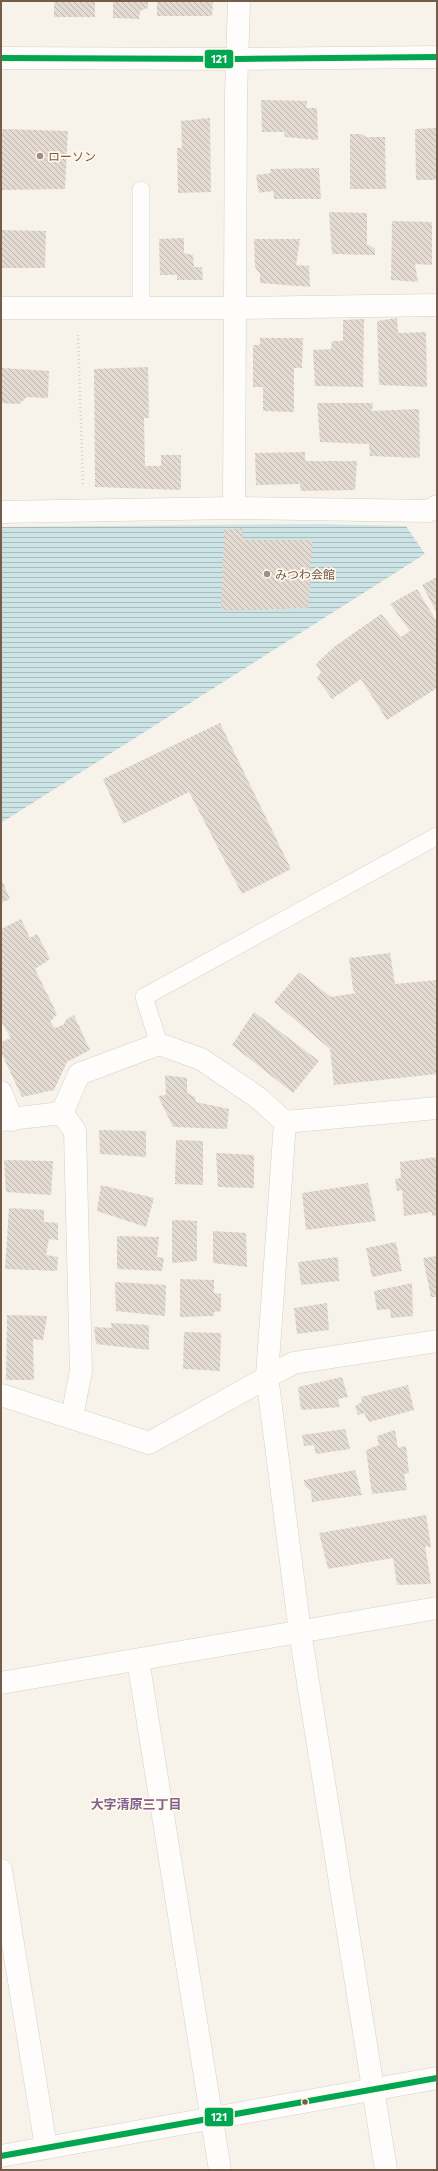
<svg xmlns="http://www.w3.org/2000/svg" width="438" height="2171" viewBox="0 0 438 2171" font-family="Commissioner,'Noto Sans JP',sans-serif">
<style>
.water{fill:url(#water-rules)}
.building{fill:url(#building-back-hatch)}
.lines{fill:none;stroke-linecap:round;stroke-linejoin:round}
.lane-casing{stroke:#d6d0c8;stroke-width:18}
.street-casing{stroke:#d6d0c8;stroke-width:23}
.secondary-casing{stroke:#d6cfc6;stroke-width:23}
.path{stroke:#dad2cd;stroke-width:2.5;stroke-dasharray:1 3;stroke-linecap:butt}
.lane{stroke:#fefdfc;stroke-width:17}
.street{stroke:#fefdfc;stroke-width:22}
.secondary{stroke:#fefdfc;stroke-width:22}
.bus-1-casing{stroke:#fff8eb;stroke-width:9}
.bus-1{stroke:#00a651;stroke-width:6}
.poi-dot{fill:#a29082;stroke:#fff8eb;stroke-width:1.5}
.bus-dot{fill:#745b4a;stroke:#fff8eb;stroke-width:1.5}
.labels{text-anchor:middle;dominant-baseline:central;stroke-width:3.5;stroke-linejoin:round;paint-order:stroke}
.poi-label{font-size:12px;fill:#745b4a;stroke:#fff8eb;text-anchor:start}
.neighbourhood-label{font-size:13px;font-weight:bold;fill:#836291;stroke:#fff8eb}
.line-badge{stroke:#fff8eb;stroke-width:1.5}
.badge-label{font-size:11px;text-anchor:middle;font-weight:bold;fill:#fff}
</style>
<defs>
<pattern id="water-rules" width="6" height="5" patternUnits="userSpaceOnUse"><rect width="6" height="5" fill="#cce4e6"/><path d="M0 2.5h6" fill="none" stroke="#aabcbc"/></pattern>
<pattern id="building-back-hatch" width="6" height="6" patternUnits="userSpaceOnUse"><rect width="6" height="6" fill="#e3dbd2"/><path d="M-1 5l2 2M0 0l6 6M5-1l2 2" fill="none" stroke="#bdb5ac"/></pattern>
</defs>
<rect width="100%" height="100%" fill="#f7f3ea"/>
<polygon class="water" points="319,524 406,526 425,554 1,823 1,527"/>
<g class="building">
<rect x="54" y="1" width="41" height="16"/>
<polygon points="113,1 148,1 148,8 140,11 139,19 113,18"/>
<polygon points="157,1 213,1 212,16 157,16"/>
<polygon points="261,100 307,101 306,108 317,108 318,140 285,137 284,132 262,132"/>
<polygon points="210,118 211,192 178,193 177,148 182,148 181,121"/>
<polygon points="437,128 437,180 416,180 415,129"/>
<polygon points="1,129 68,131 65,189 1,190"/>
<polygon points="350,134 361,134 366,137 385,137 386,189 350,189"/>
<polygon points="319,168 321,199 274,199 273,191 259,193 256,175 271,173 270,169"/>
<polygon points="329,212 367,213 367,244 375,249 375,255 332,254"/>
<polygon points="392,221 432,222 432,265 415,264 418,282 391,280"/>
<polygon points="1,230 46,231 45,268 1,268"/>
<polygon points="184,238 184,253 193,255 194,267 202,267 203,280 177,280 177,275 160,275 159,239"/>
<polygon points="254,239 300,239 296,265 309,266 310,287 260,283 260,274 255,267"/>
<polygon points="397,318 398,333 426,332 427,387 379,385 377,321"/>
<polygon points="364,319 363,387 315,386 313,350 331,349 332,341 343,341 343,320"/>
<polygon points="260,338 303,338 302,368 294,368 294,412 263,411 263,387 253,387 253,345 260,345"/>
<polygon points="148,367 149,418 144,418 145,466 161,466 161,455 181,455 181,490 95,487 94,369"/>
<polygon points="2,368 49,371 48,398 27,397 19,404 1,403"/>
<polygon points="317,403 373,403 372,411 419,409 420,458 370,456 369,444 320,442"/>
<polygon points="305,452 305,461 357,461 355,490 301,491 300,484 256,485 255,453"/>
<polygon points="242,528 243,540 312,540 309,608 221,611 224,530"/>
<polygon points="437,577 437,613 422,585"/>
<polygon points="417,589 437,622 437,688 387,720 361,679 332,699 317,678 321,672 316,664 334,647 381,614 401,637 410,631 390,604"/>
<polygon points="220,723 291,869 242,894 189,792 123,824 103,779"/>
<polygon points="1,878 10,899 1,903"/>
<polygon points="21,919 30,938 37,934 50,959 35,969 57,1014 50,1022 55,1028 63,1025 67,1019 74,1015 90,1050 67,1062 54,1090 22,1097 1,1052 1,1042 11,1038 1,1021 1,929"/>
<polygon points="390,953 395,984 437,980 437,1074 334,1085 330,1049 274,1002 299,972 331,997 356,993 353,989 349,958"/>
<polygon points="254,1012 319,1061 293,1093 232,1045"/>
<polygon points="165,1075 187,1078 187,1093 195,1097 196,1102 229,1109 227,1129 173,1127 158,1096 166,1095"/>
<polygon points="99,1130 146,1131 146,1157 100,1154"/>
<polygon points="176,1140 203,1141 203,1185 175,1184"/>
<polygon points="216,1153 254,1155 254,1188 218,1187"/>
<polygon points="437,1157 437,1215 432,1216 432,1212 404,1216 402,1190 397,1191 395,1179 401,1178 400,1162"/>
<polygon points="4,1160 53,1161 51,1195 6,1192"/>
<polygon points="368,1183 376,1221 306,1230 302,1193"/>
<polygon points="101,1185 154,1198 146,1227 97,1211"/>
<polygon points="9,1208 44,1210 44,1222 58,1223 58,1240 49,1239 46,1255 58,1257 57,1271 5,1269"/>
<polygon points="172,1220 197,1221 197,1261 172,1263"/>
<polygon points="213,1231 246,1233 247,1267 213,1263"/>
<polygon points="117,1236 159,1237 157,1257 164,1258 162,1271 117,1269"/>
<polygon points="396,1242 402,1271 372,1277 366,1248"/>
<polygon points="437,1256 437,1297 431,1297 423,1258"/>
<polygon points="338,1257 339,1281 301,1285 298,1262"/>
<polygon points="180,1279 214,1280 214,1293 221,1294 221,1311 214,1312 214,1316 180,1317"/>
<polygon points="115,1282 166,1285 165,1316 116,1311"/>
<polygon points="412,1283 413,1316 391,1318 390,1309 377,1310 374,1291"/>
<polygon points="327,1303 329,1330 297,1334 294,1308"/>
<polygon points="7,1315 47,1316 43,1340 33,1339 34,1380 6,1380"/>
<polygon points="111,1323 149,1325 149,1350 96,1344 94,1327 112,1328"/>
<polygon points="184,1332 221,1333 220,1371 183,1369"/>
<polygon points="342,1377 348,1397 338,1399 340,1407 301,1410 298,1387"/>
<polygon points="408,1385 414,1410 369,1422 364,1413 358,1415 355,1406 362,1402 361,1397"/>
<polygon points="345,1429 350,1449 316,1454 314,1445 304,1446 302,1435"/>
<polygon points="395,1430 398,1448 406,1446 409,1473 404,1474 407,1490 372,1494 366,1450 379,1445 377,1436"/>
<polygon points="355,1470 362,1495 312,1502 311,1491 305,1486 304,1480"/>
<polygon points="426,1515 431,1547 425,1546 431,1584 397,1585 393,1558 328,1569 319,1533"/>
</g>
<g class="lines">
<g class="lane-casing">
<g id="lane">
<polyline points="141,308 141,190"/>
<polyline points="159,1044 144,997 437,836"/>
</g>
</g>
<g class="street-casing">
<g id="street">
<polyline points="1,308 235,308 437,305"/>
<polyline points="234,508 236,94 239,1"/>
<polyline points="1,512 234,508 429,511 437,506"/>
<polyline points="1,1092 12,1120"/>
<polyline points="62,1113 75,1131 81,1371 72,1417"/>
<polyline points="1,1120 62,1113 79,1074 159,1044 201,1059 257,1097 285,1122 437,1108"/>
<polyline points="285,1122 267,1376 300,1632 386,2170"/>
<polyline points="1,1395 149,1443 293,1363 437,1341"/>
<polyline points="138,1660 220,2170"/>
<polyline points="1,1683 437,1608"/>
<polyline points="1,1870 46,2147"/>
<polyline points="1,2156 437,2078"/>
</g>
</g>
<g class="secondary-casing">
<polyline id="secondary" points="1,58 236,59 437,57"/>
</g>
<polyline class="path" points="78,335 83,484"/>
<use href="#lane" class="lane"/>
<use href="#street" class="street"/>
<use href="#secondary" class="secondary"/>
<g class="bus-1-casing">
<g id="bus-1">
<polyline points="1,58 236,59 437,57"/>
<polyline points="1,2156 437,2078"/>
</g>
</g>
<use href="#bus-1" class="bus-1"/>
</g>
<g class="poi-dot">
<circle cx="40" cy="156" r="4"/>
<circle cx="267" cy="574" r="4"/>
</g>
<circle class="bus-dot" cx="305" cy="2102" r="3.5"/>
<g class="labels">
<g class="poi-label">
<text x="48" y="156">ローソン</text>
<text x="275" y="574">みつわ会館</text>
</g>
<g class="neighbourhood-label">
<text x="136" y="1804">大字清原三丁目</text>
</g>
</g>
<g class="line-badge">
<rect x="204" y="49" width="30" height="20" rx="4" fill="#00a651"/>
<rect x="204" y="2107" width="30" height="20" rx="4" fill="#00a651"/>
</g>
<g class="badge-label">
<text x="219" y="63">121</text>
<text x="219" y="2121">121</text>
</g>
<rect width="438" height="2171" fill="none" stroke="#745b4a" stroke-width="4"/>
</svg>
